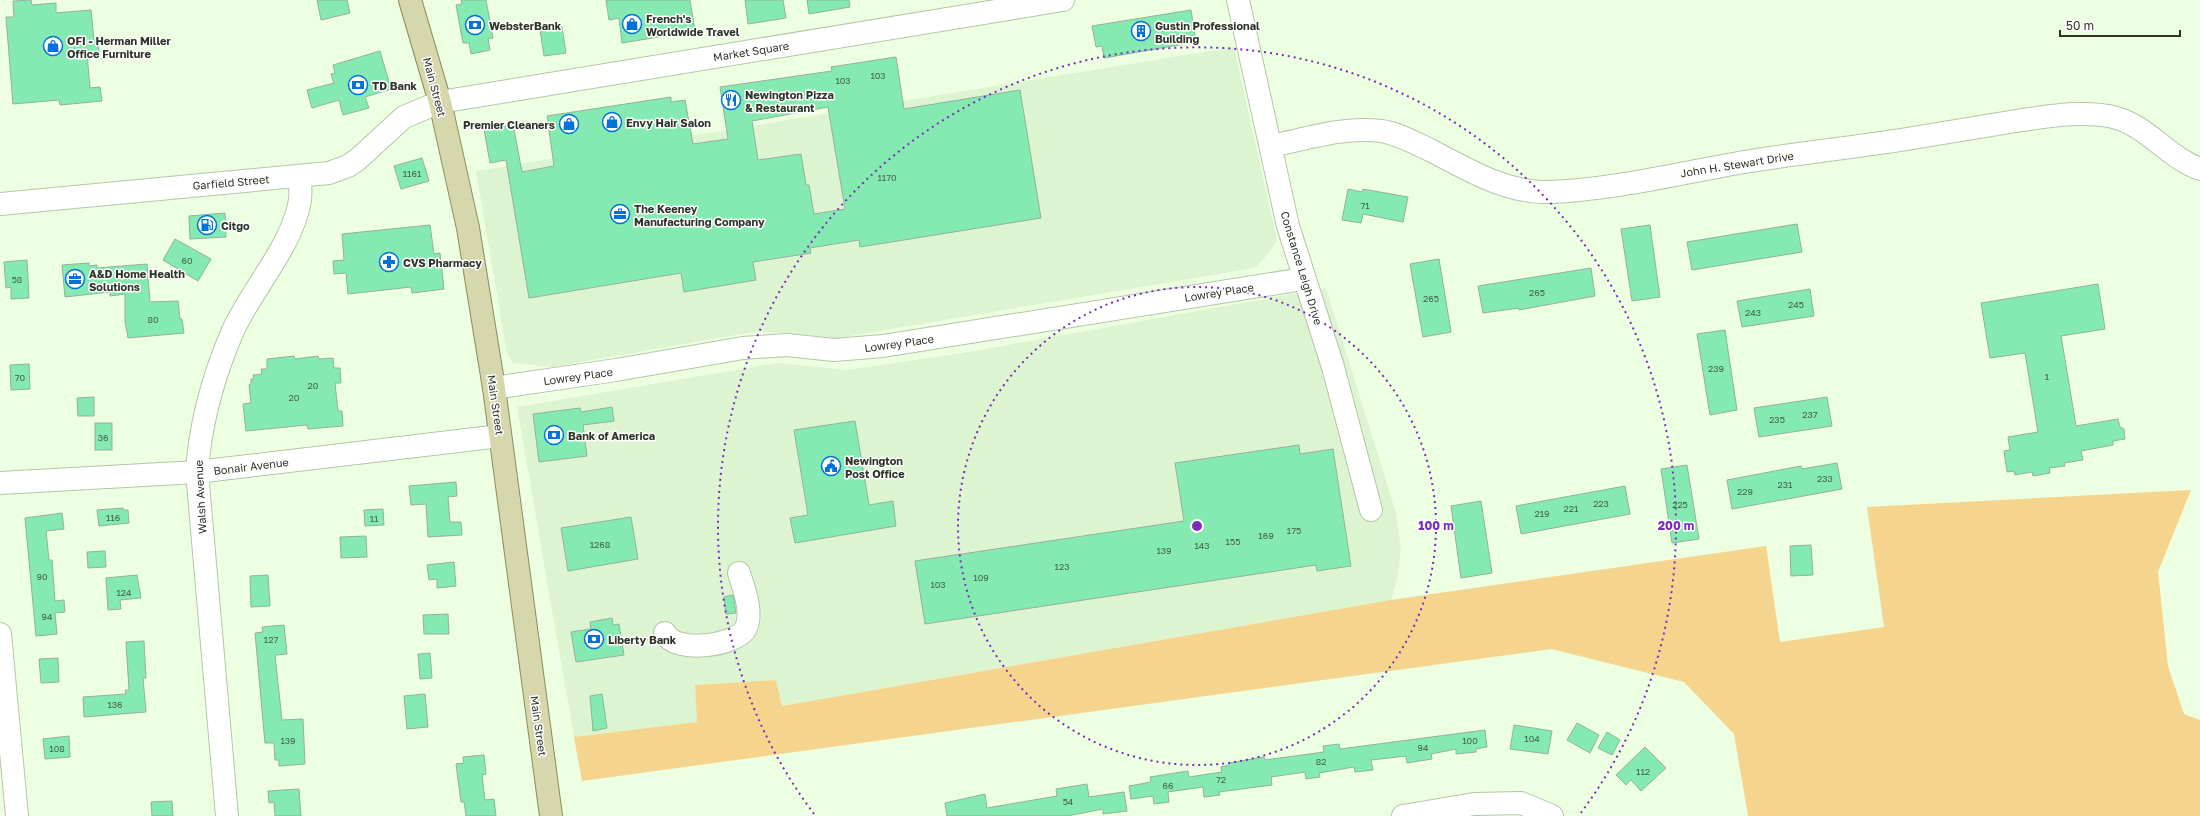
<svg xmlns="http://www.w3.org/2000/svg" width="2200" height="816" viewBox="0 0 2200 816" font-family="'Golos Text',sans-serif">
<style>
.built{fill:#ddf4d0}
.green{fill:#f5d48e}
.building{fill:#84eab1;stroke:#92b19e;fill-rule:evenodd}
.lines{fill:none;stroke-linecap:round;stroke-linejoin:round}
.minor-casing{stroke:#b4c6a9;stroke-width:24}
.major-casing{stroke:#898c5b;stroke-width:24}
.minor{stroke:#fff;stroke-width:22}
.major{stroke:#d6d7ad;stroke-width:22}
.ring{fill:none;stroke:#7b2cbf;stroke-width:2;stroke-dasharray:2 4}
.labels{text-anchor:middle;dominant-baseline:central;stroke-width:3;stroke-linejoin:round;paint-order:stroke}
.number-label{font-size:9px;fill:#43624a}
.poi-label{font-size:11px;font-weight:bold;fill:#2d3428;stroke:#fff;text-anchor:start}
.street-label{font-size:11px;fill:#2d3428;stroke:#fff}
.centre{fill:#7b2cbf;stroke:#fff;stroke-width:2}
.ring-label{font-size:12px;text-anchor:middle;font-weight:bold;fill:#7b2cbf;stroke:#fff;stroke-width:3;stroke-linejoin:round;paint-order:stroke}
</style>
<rect width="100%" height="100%" fill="#ecffe0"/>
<g class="built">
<polygon points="1234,47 1277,241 1263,260 1254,268 838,338 759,331 552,367 513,363 507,353 476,171"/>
<polygon points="1326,288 1396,513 1401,550 1397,580 1391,600 782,706 776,680 695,685 698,722 574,737 517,407 777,363 847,370 963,353"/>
</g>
<polygon class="green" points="2191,490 2158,572 2168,666 2184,714 2200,720 2200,816 1748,816 1734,734 1684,682 1551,649 582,781 574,737 697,722 695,685 776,680 782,706 1391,600 1766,546 1780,642 1884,627 1867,507"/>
<g class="building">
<polygon points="31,0 32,5 56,3 56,13 91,10 94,40 98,39 99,53 87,54 90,88 100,87 102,101 60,105 59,100 13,104 6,17 14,17 13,1"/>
<polygon points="317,0 347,0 350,13 321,20"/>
<polygon points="461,0 486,0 493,38 488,39 490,50 471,54 469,43 463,43 456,5 462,4"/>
<polygon points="606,0 690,0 695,31 622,43 619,18 609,20"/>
<polygon points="745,0 783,0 786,18 748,24"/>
<polygon points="807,0 849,0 850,7 809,14"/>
<polygon points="1191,10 1196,42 1104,58 1102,46 1096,47 1092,26"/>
<polygon points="562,27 566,53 544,56 540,30"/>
<polygon points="380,51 391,89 365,97 369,108 343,115 339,100 312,108 307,90 334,83 331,74 335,73 333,65"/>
<path d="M 896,57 L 904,109 L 1020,90 L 1041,218 L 860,247 L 859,240 L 810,248 L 811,253 L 753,262 L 756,280 L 684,292 L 681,273 L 529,298 L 506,160 L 490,163 L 484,129 L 513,124 L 522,172 L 554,166 L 547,116 L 671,97 L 671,102 L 685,100 L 693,144 L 728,139 L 720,87 L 832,71 L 831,67 ZM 828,107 L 845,209 L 814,214 L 809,185 L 806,185 L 801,154 L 758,160 L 752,121 Z"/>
<polygon points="422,158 429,181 401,189 394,166"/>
<polygon points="1348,189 1362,192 1363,189 1408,197 1403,222 1363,214 1361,223 1342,220"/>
<polygon points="225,213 226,237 190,239 189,216"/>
<polygon points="1797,224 1802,252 1692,270 1687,242"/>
<polygon points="430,225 434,254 440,253 444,289 412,293 411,287 348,294 346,273 334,274 333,261 344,260 342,234"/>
<polygon points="1650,225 1660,297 1632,301 1621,229"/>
<polygon points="175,239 211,259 198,281 163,260"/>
<polygon points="1439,259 1451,332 1423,337 1410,264"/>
<polygon points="27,260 29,298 11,299 11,287 6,288 4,262"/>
<polygon points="89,263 89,266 97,265 97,268 147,264 150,302 178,301 180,319 182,319 184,333 128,338 125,321 125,294 110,296 110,292 65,297 62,265"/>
<polygon points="1591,268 1595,296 1519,310 1519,308 1483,313 1478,286"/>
<polygon points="2098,284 2105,329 2061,336 2076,426 2118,419 2120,427 2124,429 2125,439 2113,441 2113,445 2081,451 2083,460 2064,463 2065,466 2049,468 2050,473 2033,476 2032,472 2015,475 2014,471 2007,472 2004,451 2010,450 2008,437 2038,432 2025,353 1990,358 1981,303"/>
<polygon points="1810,289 1814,316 1742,327 1737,301"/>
<polygon points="1725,330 1737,410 1710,415 1697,334"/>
<polygon points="294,356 295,359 318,356 319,359 333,358 334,368 340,368 341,383 335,383 338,411 342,411 343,426 308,429 307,425 246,431 243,404 251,403 249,385 251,384 251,379 254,379 253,375 262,374 261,369 267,369 267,359"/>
<polygon points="29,364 30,389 11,390 10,365"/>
<polygon points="94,397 94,416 78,416 77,398"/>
<polygon points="1827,397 1832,426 1759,437 1754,408"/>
<polygon points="612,407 614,421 583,425 587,456 539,462 533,414 580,408 581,412"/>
<polygon points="855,421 869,505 893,501 896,526 795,543 790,518 808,515 794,430"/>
<rect x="95" y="423" width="17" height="27"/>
<polygon points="1299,445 1300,454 1333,449 1351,566 1317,571 1316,565 925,624 915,561 1184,521 1175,463"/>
<polygon points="1837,463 1842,489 1732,509 1727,480 1801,466 1802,469"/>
<polygon points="1687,465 1699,539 1672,543 1661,469"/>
<polygon points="456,482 457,496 448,497 450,522 461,522 462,535 428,537 426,504 411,505 409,486"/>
<polygon points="1625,486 1630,514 1521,534 1516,506"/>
<polygon points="1481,501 1492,573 1461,578 1451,506"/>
<polygon points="123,508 123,510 128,510 129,523 99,526 97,510"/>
<polygon points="383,509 384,525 365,526 364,510"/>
<polygon points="62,513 64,529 46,531 49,560 52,560 55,601 64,600 65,612 55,613 57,634 36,636 25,518"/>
<polygon points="631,517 638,559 568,571 561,528"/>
<polygon points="366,536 367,557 341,558 340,537"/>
<polygon points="1811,545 1813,575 1791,576 1790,546"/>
<polygon points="105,551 106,567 88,568 87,552"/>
<polygon points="454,562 456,586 437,588 437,579 429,580 427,565"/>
<polygon points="137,575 141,598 120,600 121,609 108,610 106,578"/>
<polygon points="268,575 270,606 251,607 250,576"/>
<polygon points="733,595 736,613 726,614 724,597"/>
<polygon points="448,614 449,634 424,634 423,615"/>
<polygon points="612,618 613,625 619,624 624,655 576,662 571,632 591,629 590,622"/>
<polygon points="284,625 287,654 275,655 282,720 303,719 305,764 279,766 279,760 275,760 274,743 265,743 255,633 263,632 262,627"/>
<polygon points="144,641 146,678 143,678 146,712 84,717 83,697 126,694 125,690 129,690 126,642"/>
<polygon points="430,653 432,678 420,679 418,654"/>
<polygon points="58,658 59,682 41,683 39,659"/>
<polygon points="425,694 428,727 407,729 404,696"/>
<polygon points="602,694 607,728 593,731 590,696"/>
<polygon points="1577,723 1599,735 1590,753 1567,740"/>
<polygon points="1514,725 1552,731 1548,754 1510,749"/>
<polygon points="1485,730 1487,747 1476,749 1476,752 1456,754 1456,749 1431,754 1432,759 1407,763 1406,756 1371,760 1373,770 1355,772 1354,767 1319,773 1320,777 1306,779 1305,772 1271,777 1272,785 1219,792 1220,795 1204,797 1203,787 1168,792 1169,802 1154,804 1153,796 1131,799 1129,786 1151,782 1150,777 1188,771 1189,777 1222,772 1221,767 1229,765 1229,763 1264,757 1265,760 1324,752 1323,746 1339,744 1340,749"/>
<polygon points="1607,732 1620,740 1612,755 1598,748"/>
<polygon points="69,736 70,757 45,759 43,739"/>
<polygon points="1645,747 1666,768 1641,791 1631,780 1626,785 1616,775"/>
<polygon points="484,755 486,774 482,775 485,800 494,799 496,816 466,816 464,802 461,802 456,764 464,763 463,757"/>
<polygon points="1087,784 1089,797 1124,792 1127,811 1103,814 1103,809 1067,816 947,816 945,803 985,794 987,808 1057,796 1056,789"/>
<polygon points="299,789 301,816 275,816 274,802 269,803 268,791"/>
<polygon points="172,801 173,816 152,816 151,802"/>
</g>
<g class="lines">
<g class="minor-casing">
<g id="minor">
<polyline points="1238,0 1288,226 1333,367 1371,510"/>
<path d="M 1271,146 C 1306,139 1345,126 1381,131 C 1397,133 1415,143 1430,150 C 1467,169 1505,193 1548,192 C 1612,190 1681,173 1744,162 C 1806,152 1869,146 1931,135 C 1961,130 1992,125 2022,120 C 2051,116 2080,111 2109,116 C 2146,123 2166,157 2200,169"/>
<polyline points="0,204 329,173 348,166 357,160 404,117 440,102 1063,0"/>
<polyline points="494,388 616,370 743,348 787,345 834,350 883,346 1303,279"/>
<polyline points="0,483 197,472 500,436"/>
<path d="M 665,633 C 675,655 738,645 746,628 C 753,612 744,589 739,573"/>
<polyline points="0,634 17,816"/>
<path d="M 227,816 L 197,472 C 200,425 213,378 231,335 C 249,292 293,246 300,200 C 301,192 300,184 300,176"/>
<polyline points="1403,816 1474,804 1521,803 1552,816"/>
</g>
</g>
<g class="major-casing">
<polyline id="major" points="410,0 440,102 468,228 494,388 551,816"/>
</g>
<use href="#minor" class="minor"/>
<use href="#major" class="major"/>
</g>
<g class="ring">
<circle cx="1197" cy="526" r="239"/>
<path d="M814 814A479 479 0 1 1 1580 814"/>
</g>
<defs>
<g id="shop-ring" transform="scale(1)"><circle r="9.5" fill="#fff" stroke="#0072d9" stroke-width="1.5"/><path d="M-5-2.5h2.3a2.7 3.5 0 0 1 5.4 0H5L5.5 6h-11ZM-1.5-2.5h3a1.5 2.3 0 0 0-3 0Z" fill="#0072d9"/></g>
<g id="bank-ring" transform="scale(1)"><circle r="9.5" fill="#fff" stroke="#0072d9" stroke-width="1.5"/><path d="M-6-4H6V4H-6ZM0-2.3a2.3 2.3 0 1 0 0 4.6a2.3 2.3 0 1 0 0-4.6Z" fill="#0072d9"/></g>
<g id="building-ring" transform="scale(1)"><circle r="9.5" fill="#fff" stroke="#0072d9" stroke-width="1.5"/><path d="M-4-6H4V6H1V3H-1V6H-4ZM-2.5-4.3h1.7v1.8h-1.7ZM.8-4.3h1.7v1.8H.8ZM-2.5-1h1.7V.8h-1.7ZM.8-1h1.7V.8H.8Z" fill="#0072d9"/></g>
<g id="restaurant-ring" transform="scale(1)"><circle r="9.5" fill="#fff" stroke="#0072d9" stroke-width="1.5"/><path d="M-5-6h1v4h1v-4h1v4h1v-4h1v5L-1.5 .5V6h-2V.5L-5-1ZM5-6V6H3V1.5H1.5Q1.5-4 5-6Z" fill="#0072d9"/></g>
<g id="office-ring" transform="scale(1)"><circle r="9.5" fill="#fff" stroke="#0072d9" stroke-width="1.5"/><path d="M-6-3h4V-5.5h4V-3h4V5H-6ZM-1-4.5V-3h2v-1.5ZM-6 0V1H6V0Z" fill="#0072d9"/></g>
<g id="fuel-ring" transform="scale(1)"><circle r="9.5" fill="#fff" stroke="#0072d9" stroke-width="1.5"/><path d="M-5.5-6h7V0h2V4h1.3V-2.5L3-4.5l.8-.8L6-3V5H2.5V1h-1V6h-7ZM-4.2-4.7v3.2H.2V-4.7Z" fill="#0072d9"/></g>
<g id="pharmacy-ring" transform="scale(1)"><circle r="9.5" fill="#fff" stroke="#0072d9" stroke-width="1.5"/><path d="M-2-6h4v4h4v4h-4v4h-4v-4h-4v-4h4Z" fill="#0072d9"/></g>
<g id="civic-ring" transform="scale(1)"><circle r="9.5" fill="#fff" stroke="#0072d9" stroke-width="1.5"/><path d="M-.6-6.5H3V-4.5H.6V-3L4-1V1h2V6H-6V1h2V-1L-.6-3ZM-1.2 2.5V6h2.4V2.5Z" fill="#0072d9"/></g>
</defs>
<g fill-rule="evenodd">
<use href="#shop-ring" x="632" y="24"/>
<use href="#bank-ring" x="475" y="25"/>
<use href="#building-ring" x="1141" y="31"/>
<use href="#shop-ring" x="53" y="46"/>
<use href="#bank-ring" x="358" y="85"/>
<use href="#restaurant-ring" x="731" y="100"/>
<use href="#shop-ring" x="612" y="122"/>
<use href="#shop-ring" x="569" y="124"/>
<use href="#office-ring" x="620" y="214"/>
<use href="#fuel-ring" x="207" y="225"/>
<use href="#pharmacy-ring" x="389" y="262"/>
<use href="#office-ring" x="75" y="279"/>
<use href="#bank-ring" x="554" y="435"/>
<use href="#civic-ring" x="831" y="466"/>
<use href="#bank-ring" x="594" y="639"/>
</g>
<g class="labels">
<g class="number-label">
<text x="878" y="75">103</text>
<text x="843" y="80">103</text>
<text x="412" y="173">1161</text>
<text x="887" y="177">1170</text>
<text x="1365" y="205">71</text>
<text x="187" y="260">60</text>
<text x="17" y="279">58</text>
<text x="1537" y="292">265</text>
<text x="1431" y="298">265</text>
<text x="1796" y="304">245</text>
<text x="1753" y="312">243</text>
<text x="153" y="319">80</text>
<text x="1716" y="368">239</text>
<text x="2047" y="376">1</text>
<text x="20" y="377">70</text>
<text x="313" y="385">20</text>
<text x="294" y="397">20</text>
<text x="1810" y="414">237</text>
<text x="1777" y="419">235</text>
<text x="103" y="437">36</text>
<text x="1825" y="478">233</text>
<text x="1785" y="484">231</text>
<text x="1745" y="491">229</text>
<text x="1601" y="503">223</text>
<text x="1680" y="504">225</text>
<text x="1571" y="508">221</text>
<text x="1542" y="513">219</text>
<text x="113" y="517">116</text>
<text x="374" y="518">11</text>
<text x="1294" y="530">175</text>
<text x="1266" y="535">169</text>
<text x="1233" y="541">155</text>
<text x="600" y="544">1268</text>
<text x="1202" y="545">143</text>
<text x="1164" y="550">139</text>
<text x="1062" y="566">123</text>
<text x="42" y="576">90</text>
<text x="981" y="577">109</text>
<text x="938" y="584">103</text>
<text x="124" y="592">124</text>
<text x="47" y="616">94</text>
<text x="271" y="639">127</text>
<text x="115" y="704">136</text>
<text x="1532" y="738">104</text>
<text x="288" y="740">139</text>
<text x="1470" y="740">100</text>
<text x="1423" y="747">94</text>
<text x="57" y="748">108</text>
<text x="1321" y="761">82</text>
<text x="1643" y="771">112</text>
<text x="1221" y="779">72</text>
<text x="1168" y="785">66</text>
<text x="1068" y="801">54</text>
</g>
<g class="poi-label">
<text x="646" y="18">French's<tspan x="646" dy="13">Worldwide Travel</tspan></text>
<text x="489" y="25">WebsterBank</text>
<text x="1155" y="25">Gustin Professional<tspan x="1155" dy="13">Building</tspan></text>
<text x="67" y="40">OFI - Herman Miller<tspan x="67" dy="13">Office Furniture</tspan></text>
<text x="372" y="85">TD Bank</text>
<text x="745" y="94">Newington Pizza<tspan x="745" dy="13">&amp; Restaurant</tspan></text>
<text x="626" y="122">Envy Hair Salon</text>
<text x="555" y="124" text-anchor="end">Premier Cleaners</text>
<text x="634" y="208">The Keeney<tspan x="634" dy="13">Manufacturing Company</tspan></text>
<text x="221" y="225">Citgo</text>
<text x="403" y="262">CVS Pharmacy</text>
<text x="89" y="273">A&amp;D Home Health<tspan x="89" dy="13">Solutions</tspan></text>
<text x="568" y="435">Bank of America</text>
<text x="845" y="460">Newington<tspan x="845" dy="13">Post Office</tspan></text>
<text x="608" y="639">Liberty Bank</text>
</g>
<g class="street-label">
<text transform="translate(751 51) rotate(-9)">Market Square</text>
<text transform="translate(435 87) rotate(75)">Main Street</text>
<text transform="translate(1737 164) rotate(-9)">John H. Stewart Drive</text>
<text transform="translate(231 182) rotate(-5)">Garfield Street</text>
<text transform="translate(1302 268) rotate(73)">Constance Leigh Drive</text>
<text transform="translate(1219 292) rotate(-9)">Lowrey Place</text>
<text transform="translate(899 343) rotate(-8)">Lowrey Place</text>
<text transform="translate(578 376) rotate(-8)">Lowrey Place</text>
<text transform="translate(496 405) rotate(82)">Main Street</text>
<text transform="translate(251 466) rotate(-7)">Bonair Avenue</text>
<text transform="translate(200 497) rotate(-93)">Walsh Avenue</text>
<text transform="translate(539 726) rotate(82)">Main Street</text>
</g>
</g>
<circle cx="1197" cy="526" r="6" class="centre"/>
<g class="ring-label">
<text x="1436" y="530">100 m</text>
<text x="1676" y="530">200 m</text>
</g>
<path d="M2060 30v6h120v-6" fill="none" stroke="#2d3428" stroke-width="2"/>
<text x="2066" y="30" font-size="12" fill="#2d3428" stroke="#ffffff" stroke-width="3" paint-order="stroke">50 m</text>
</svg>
